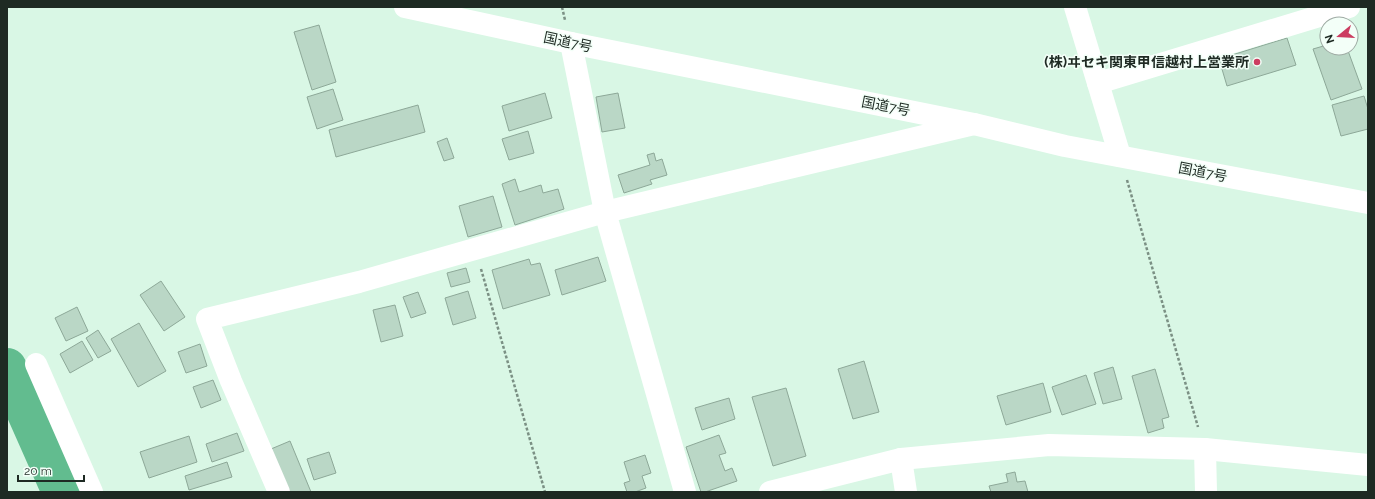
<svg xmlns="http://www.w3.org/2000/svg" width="1375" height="499" viewBox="0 0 1375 499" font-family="Raleway,'Noto Sans JP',sans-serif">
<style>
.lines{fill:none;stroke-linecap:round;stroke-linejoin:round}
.river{stroke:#62bc8f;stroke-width:40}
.building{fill:#bad7c6;stroke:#8da898}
.path{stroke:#7b9084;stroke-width:2.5;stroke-dasharray:3 2;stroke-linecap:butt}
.minor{stroke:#fff;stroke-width:22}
.highway{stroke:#fff;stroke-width:22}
.poi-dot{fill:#cc3d61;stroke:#f3fff8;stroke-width:1.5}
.labels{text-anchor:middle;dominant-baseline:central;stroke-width:3;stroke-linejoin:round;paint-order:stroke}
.street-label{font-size:14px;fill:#1e2a23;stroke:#f3fff8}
.poi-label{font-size:14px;font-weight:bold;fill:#1e2a23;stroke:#f3fff8;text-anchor:end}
</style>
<rect width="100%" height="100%" fill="#d9f7e5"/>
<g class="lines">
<polyline class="river" points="7,368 62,492"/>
</g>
<g class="building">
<polygon points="319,25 336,82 312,90 294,32"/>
<polygon points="1287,38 1296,65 1227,86 1219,59"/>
<polygon points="1327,45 1327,48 1347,48 1362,89 1331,100 1313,49"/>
<polygon points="333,89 343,120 317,129 307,97"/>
<polygon points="545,93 552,118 509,131 502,106"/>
<polygon points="618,93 625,128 602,132 596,97"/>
<polygon points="1364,96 1368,109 1368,129 1341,136 1332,105"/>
<polygon points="418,105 425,132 336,157 329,130"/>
<polygon points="528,131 534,153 509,160 502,139"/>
<polygon points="447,138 454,158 444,161 437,142"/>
<polygon points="654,153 656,161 662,159 667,175 650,180 652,184 624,193 618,175 650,165 647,155"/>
<polygon points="515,179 519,192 541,185 543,193 558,189 564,209 515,225 502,184"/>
<polygon points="493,196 502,227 468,237 459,206"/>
<polygon points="598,257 606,281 562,295 555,270"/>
<polygon points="529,259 531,265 540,263 550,295 503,309 492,270"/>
<polygon points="466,268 470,282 451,287 447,273"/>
<polygon points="161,281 185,317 164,331 140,295"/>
<polygon points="468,291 476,318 453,325 445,298"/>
<polygon points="418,292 426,313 411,318 403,297"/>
<polygon points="395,305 403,336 381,342 373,310"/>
<polygon points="77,307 88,331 66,341 55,318"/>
<polygon points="139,323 166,371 138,387 111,339"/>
<polygon points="98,330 111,351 98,358 86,338"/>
<polygon points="82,341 93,360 70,373 60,354"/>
<polygon points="200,344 207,366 186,373 178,352"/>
<polygon points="864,361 879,412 853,419 838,369"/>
<polygon points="1113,367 1122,399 1103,404 1094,373"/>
<polygon points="1155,369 1169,417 1162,419 1164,428 1148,433 1132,376"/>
<polygon points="1086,375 1096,404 1062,415 1052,387"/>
<polygon points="213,380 221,400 201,408 193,387"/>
<polygon points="1043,383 1051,412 1006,425 997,396"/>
<polygon points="786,388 806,456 773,466 752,397"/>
<polygon points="729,398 735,419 702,430 695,408"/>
<polygon points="237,433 244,451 212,462 206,444"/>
<polygon points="719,435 726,453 719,455 725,471 732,468 737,481 705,492 701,492 686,447"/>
<polygon points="189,436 197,462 149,478 140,452"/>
<polygon points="290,441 311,492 290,492 271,449"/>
<polygon points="329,452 336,473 314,480 307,459"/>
<polygon points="645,455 651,473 642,476 646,488 635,492 627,492 624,483 630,481 624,462"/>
<polygon points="227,462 232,477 189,490 185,476"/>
<polygon points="1015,472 1017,482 1025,481 1028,492 991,492 989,486 1008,482 1006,474"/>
</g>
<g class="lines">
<g class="path">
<polyline points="562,7 565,20"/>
<polyline points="1127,180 1198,427"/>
<polyline points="481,269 545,492"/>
</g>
<g class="minor">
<polyline points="1075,7 1120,156"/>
<polyline points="571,43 605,212 685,492"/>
<polyline points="1098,83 1349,7"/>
<polyline points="36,364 92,492"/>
<polyline points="1205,449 1206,492"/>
<polyline points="901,459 906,492"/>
<polyline points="279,492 231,381 207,319 359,282 605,212 974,124"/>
<polyline points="770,492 901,459 1049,445 1205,449 1368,465"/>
</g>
<polyline class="highway" points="405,7 571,43 974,124 1065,146 1368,203"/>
</g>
<circle class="poi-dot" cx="1257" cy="62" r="4"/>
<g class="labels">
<g class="street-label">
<text transform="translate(568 42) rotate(12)">国道7号</text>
<text transform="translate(886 106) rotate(11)">国道7号</text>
<text transform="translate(1203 172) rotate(11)">国道7号</text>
</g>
<g class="poi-label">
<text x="1249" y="62">(株)ヰセキ関東甲信越村上営業所</text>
</g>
</g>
<rect width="1375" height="499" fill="none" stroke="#1e2a23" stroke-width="16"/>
<g transform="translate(1339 36) rotate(252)"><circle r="19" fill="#f3fff8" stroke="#9eaaa3"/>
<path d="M0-3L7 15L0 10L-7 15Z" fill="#cc3d61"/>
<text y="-6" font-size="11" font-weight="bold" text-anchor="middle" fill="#1e2a23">N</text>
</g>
<path d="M18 475v6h66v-6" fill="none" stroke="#1e2a23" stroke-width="2"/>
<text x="24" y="475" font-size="12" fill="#1e2a23" stroke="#f3fff8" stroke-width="3" paint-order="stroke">20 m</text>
</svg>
